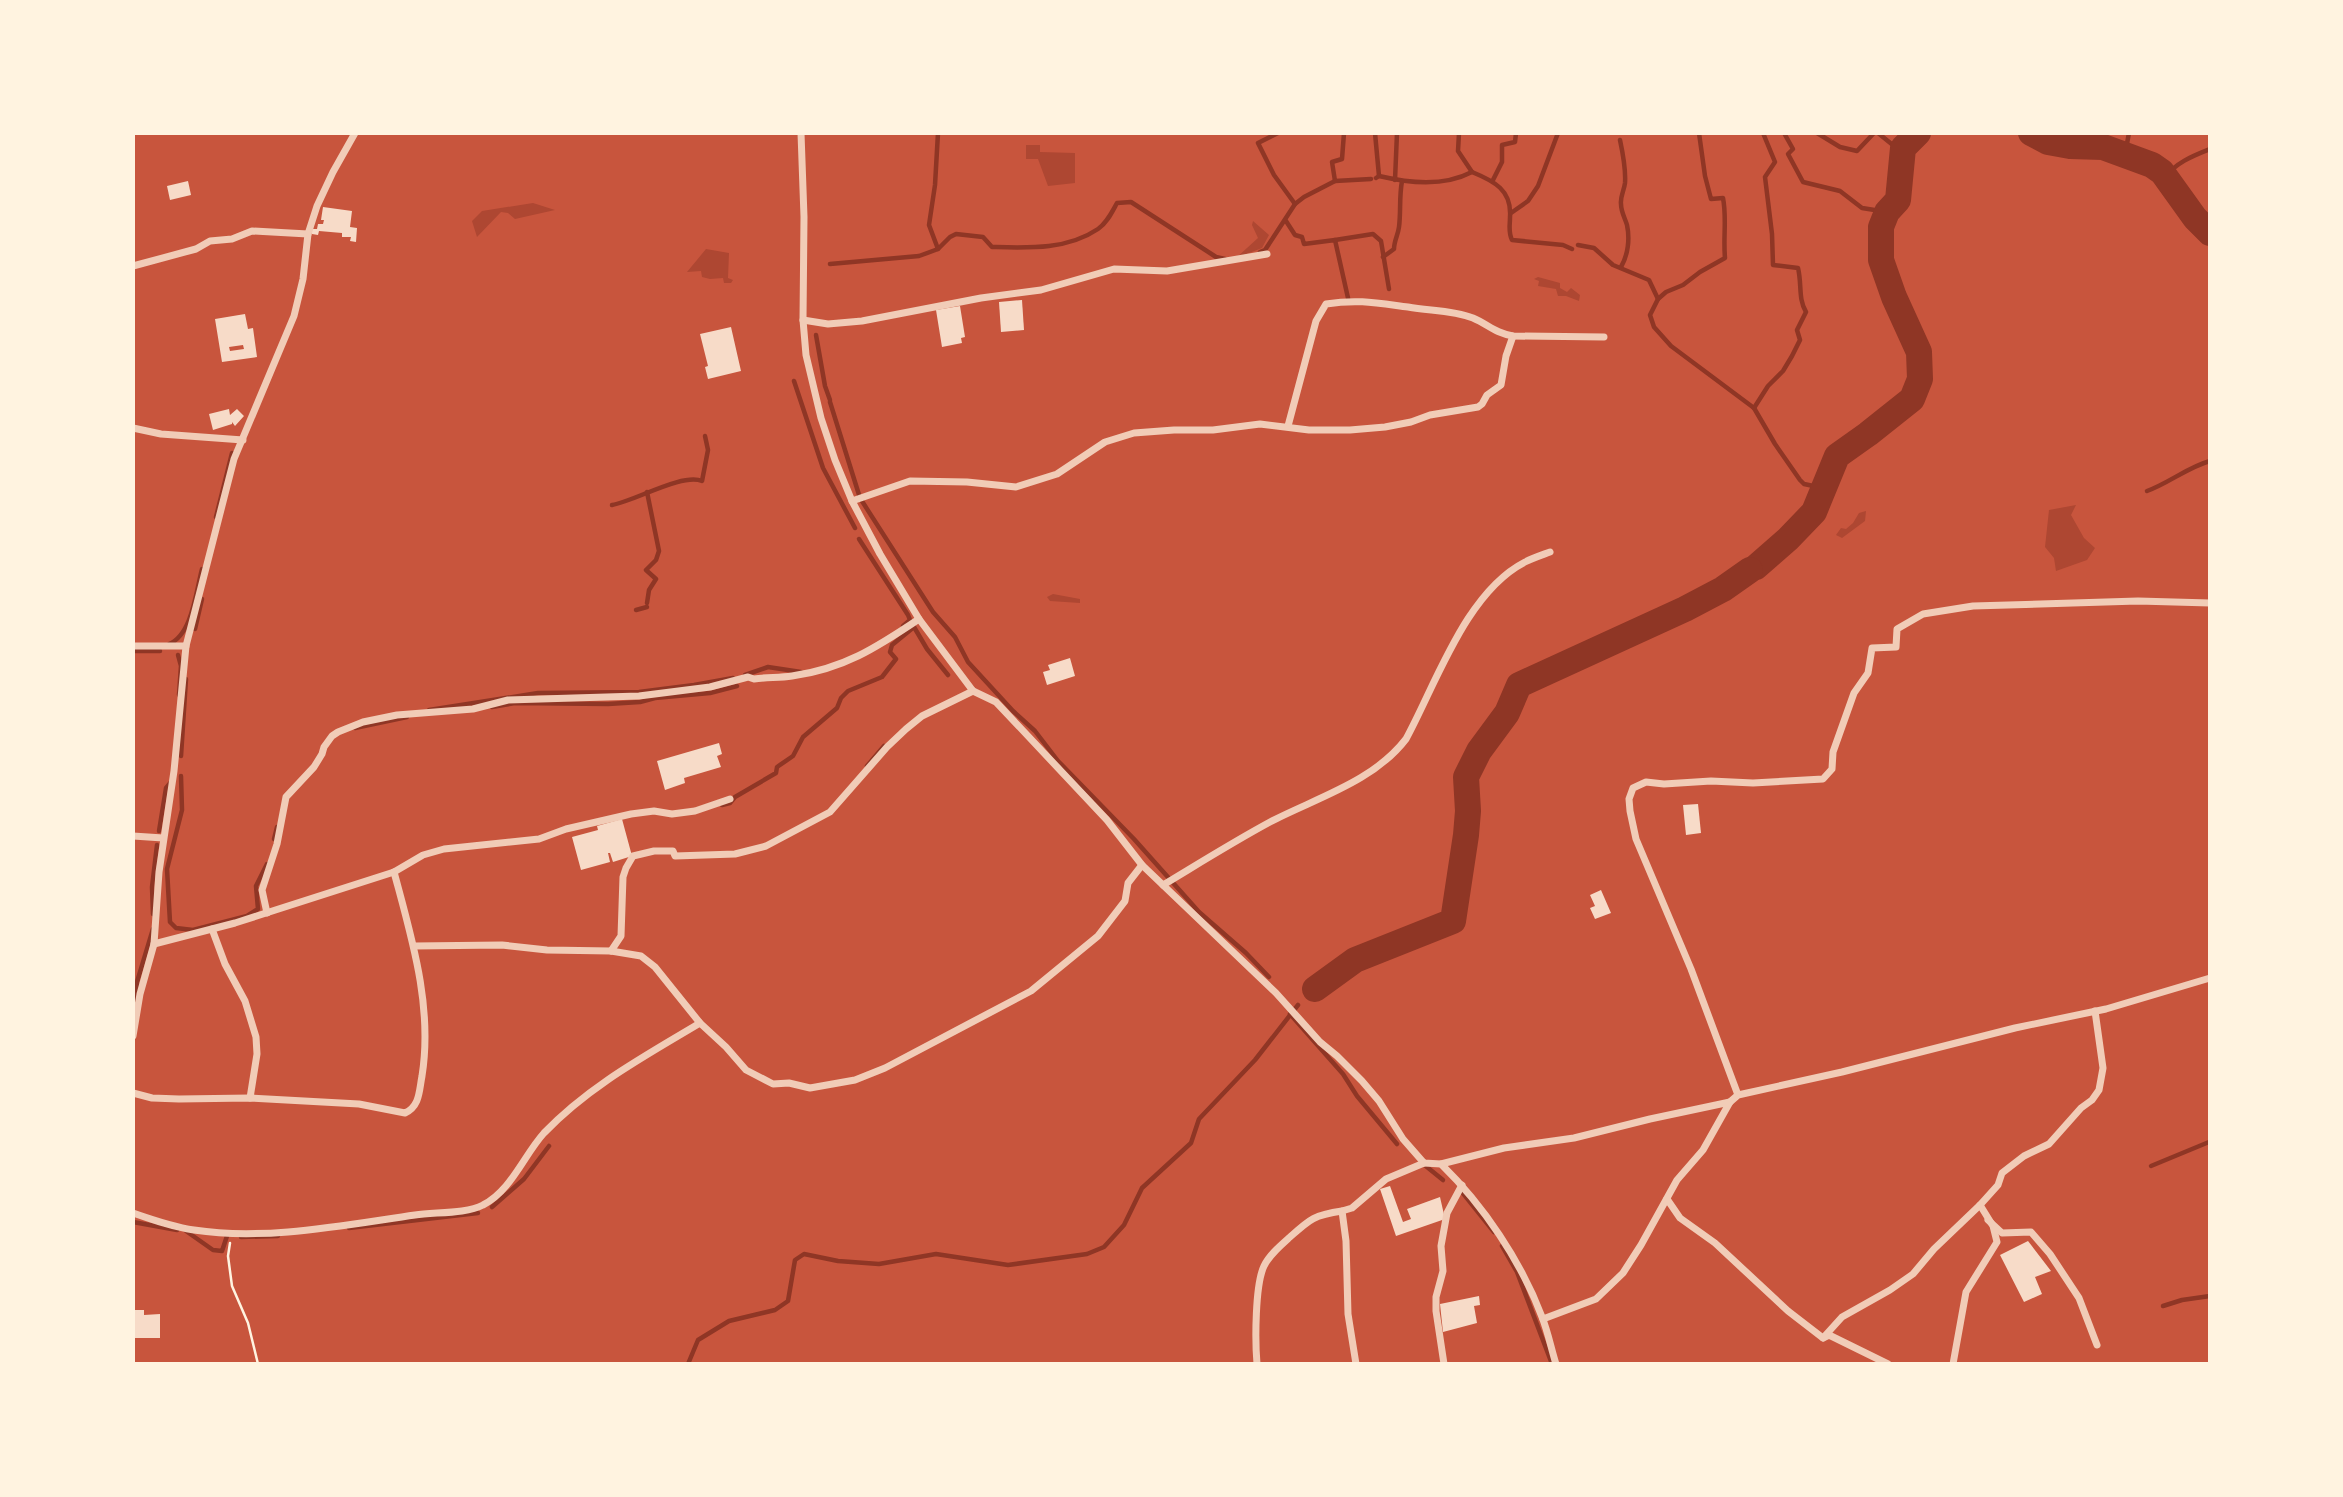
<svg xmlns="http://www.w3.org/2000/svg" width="2343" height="1497" viewBox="0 0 2343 1497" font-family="'Alegreya Sans',sans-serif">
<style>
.green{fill:#ae4732}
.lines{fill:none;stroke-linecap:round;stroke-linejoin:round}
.stream{stroke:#8f3625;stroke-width:4.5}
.river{stroke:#8f3625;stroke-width:26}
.building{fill:#f7dbc8;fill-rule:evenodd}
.path{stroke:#fff3e0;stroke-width:2.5}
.minor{stroke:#f1ccb7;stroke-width:7}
</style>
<rect width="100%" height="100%" fill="#c8553d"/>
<g class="green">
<polygon points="1026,145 1040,145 1040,152 1075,153 1075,183 1048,186 1038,159 1026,159"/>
<polygon points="533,203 555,210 515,219 508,213 501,212 477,237 472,221 482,211"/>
<polygon points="1253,221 1269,235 1262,248 1236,258 1258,238 1252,225"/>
<polygon points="706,249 729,253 728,278 733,280 731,283 724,283 723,278 710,279 702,277 701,271 687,272"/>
<polygon points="1538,277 1560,283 1560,288 1567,292 1571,288 1580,295 1579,301 1566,296 1558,296 1556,289 1538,286 1539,281 1534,279"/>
<polygon points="2076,505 2071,515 2084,538 2095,548 2087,560 2056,571 2054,558 2045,547 2049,510"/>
<polygon points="1866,511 1865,521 1842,538 1836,535 1841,528 1846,529 1853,523 1859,513"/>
<polygon points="1053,594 1080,599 1080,603 1050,601 1047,597"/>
</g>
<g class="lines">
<g class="stream">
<polyline points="938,133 935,185 929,225 938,249"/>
<polyline points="1278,133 1258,143 1274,175 1295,204"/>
<polyline points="1375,133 1379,176"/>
<polyline points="1459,133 1458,151 1472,172"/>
<polyline points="1784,133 1793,149 1788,154 1803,182 1840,191 1862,208 1887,212"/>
<polyline points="1817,133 1840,147 1857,151 1874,133"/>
<polyline points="1878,133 1899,150 1903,148"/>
<path d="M 1620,140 C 1623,154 1626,169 1625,183 C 1624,191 1620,197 1621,204 C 1621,212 1625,218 1627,225 C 1630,239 1628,255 1621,267"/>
<polyline points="2125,154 2129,133"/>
<path d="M 1376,178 L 1379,176 C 1409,183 1443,187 1472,172 C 1494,181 1512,190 1510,217 C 1510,226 1508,232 1512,240 L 1563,245 L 1572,249"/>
<path d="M 2165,178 C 2174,163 2195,155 2210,149"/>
<polyline points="1395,180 1397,133"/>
<polyline points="1493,180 1502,162 1502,145 1515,142 1516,133"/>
<polyline points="1335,181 1332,162 1342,159 1344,133"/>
<polyline points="1511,213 1528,201 1538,186 1558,133"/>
<polyline points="1286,221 1295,235 1302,237 1304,244 1335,240 1348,298"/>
<polyline points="1335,240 1373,234 1381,241 1389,289"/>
<polyline points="1578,245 1594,248 1613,265 1649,280 1658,299 1650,315 1654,327 1671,346 1754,408 1775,444 1800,480 1804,484 1823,488"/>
<polyline points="1260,252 1265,250 1295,204 1304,197 1335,181 1371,179"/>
<path d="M 1383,257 L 1394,249 C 1394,241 1398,235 1399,227 C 1401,212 1399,197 1402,181"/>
<path d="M 830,264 L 919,256 L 938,249 L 950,237 L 956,234 L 983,237 L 992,247 C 1028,248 1067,250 1098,229 C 1107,223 1112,212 1117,203 L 1131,202 L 1216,257 L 1225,259"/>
<path d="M 1658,299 L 1666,292 L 1683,285 L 1700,272 L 1725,258 C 1723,237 1727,218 1723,198 L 1711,199 L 1705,176 L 1699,133"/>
<polyline points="816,335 825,386 830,400"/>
<polyline points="794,381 823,468 855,528"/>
<polyline points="830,402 860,498 933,612 955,637 968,662 1013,711 1035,731 1058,761 1134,839 1199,912 1246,953 1269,977"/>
<path d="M 1754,408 L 1768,386 L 1783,371 L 1792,356 L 1800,340 L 1797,330 L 1806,312 C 1798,299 1802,284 1798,268 L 1773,265 L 1772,234 L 1765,177 L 1775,162 L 1763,133"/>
<path d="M 2147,491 C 2169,483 2188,467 2210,461"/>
<path d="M 612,505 C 635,501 682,473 702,481 L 708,450 L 705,436"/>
<polyline points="216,517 232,453"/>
<polyline points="859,539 908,615 910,620 903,626"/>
<polyline points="647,603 649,590 656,579 646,570 656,560 659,551 647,492"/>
<polyline points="636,610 647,607"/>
<polyline points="195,629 202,599"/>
<path d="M 169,644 C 192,635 196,592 202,569"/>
<polyline points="133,651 160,651"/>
<polyline points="178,655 181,666 179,695"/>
<polyline points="745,675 768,667 801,672"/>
<polyline points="492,707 515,703 608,704 640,702 655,698 710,693 737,686"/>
<polyline points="429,710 538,693 639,692 694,685 733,678"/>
<polyline points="355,728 407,717"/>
<polyline points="181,756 186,679"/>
<polyline points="867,766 884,746"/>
<polyline points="181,776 182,810 167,869 170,922 176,928 193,930 247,916 258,909 256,886 267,864"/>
<polyline points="722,805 730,803 735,797 776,773 777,767 793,756 803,737 837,708 841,698 848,691 882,677 896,659 890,652 892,645 914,627 927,649 948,675"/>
<polyline points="159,831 166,788 171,782"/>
<polyline points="274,839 277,827"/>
<polyline points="153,914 152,887 157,845"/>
<polyline points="135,1006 137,982 153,929"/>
<polyline points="1290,1014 1343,1074 1357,1096 1397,1144"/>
<polyline points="1422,1163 1443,1180"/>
<polyline points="2151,1166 2209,1142"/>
<polyline points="1462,1192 1494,1232"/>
<polyline points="492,1207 524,1179 549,1146"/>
<polyline points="133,1222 177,1230"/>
<polyline points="349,1228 478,1213"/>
<polyline points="186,1231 213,1250 222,1251 227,1236"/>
<polyline points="241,1237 278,1236"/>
<polyline points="1502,1246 1517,1272 1552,1364"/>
<polyline points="2163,1306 2182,1300 2210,1296"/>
<polyline points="688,1364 698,1340 729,1321 775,1310 788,1301 795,1260 804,1254 838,1261 879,1264 936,1254 1008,1265 1087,1254 1104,1247 1124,1225 1142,1188 1191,1143 1199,1119 1255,1060 1298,1005"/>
</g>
<g class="river">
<polyline points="2031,133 2048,142 2070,146 2103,147 2152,165 2162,172 2195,218 2210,233"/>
<polyline points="1756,567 1788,539 1814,512 1837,456 1868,434 1912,399 1920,379 1919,352 1894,297 1881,260 1881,227 1887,212 1898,200 1903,148 1918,133"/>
<polyline points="1315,989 1355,960 1453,921 1466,835 1468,811 1466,777 1479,751 1507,713 1519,685 1685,609 1723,589 1750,570"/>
</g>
</g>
<g class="building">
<polygon points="188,181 191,195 170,200 167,186"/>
<polygon points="323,207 352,211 350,227 357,228 356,242 350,241 351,237 342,237 342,233 319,231 318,235 312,234 312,229 317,229 318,224 323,224 324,220 321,220"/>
<polygon points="1022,300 1024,330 1001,332 999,302"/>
<polygon points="960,306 965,337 961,338 962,343 942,347 936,310"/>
<path d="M 245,314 L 248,329 L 253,328 L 257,357 L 222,362 L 215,319 ZM 243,345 L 244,349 L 230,351 L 229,347 Z"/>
<polygon points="731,327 741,371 708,379 705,367 708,366 700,334"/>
<polygon points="229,409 230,415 237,409 244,416 235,426 232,422 232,424 213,430 209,414"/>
<polygon points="1070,658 1075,676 1047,685 1043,672 1050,670 1048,665"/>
<polygon points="719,743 722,754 717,756 721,767 684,778 685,783 665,790 657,761"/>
<polygon points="1698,804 1701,833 1686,835 1683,805"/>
<polygon points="622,819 632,856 613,862 610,853 608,853 610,862 581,870 572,837 598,830 597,826"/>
<polygon points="1601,890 1611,913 1595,919 1590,908 1595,906 1590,895"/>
<polygon points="1390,1186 1403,1222 1411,1219 1407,1209 1440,1197 1445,1219 1396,1236 1380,1189"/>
<polygon points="2028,1241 2051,1271 2035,1277 2042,1294 2024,1302 2000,1255"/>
<polygon points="1479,1296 1480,1305 1474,1306 1477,1323 1443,1332 1440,1304"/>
<polygon points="133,1310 144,1310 144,1315 160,1314 160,1338 133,1338"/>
</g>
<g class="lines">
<polyline class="path" points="230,1243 228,1256 232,1286 248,1323 258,1364"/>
<g class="minor">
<path d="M 801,133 L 804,217 L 803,320 L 806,355 L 821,418 L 835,460 L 852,501 L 880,554 L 919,619 L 973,691 L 996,702 L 1107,820 L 1142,865 L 1276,993 L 1320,1042 L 1337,1056 L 1362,1081 L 1379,1101 L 1403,1139 L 1424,1163 L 1441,1164 C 1483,1205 1521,1261 1542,1317 C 1548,1332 1551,1348 1556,1364"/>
<polyline points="133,266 196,249 210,241 232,239 252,231 308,234"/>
<polyline points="803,320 828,324 862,321 981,298 1041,290 1114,269 1167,271 1267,254"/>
<path d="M 1288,426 L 1316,321 L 1326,304 C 1358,299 1377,303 1408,307 C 1430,311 1452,310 1473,318 C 1489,325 1495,333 1513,336 L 1604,337"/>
<polyline points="133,428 161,434 243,440"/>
<polyline points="852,501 910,481 967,482 1016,487 1057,474 1105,442 1134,433 1174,430 1213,430 1260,424 1309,430 1350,430 1385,427 1411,422 1430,415 1478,407 1482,404 1487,395 1501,385 1506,356 1513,336"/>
<polyline points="133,646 186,646"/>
<polyline points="133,836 163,838"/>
<path d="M 1163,885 C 1198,864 1233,842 1270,822 C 1316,798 1373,782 1406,739 C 1436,684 1466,592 1525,562 C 1533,558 1542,555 1550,552"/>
<path d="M 267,913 L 262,890 L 277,844 L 286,797 L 314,767 L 322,754 L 324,747 L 332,736 L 338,732 L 363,722 L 397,715 L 473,709 L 508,700 L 639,696 L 710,687 L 748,677 L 754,679 C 767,677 779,678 792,676 C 843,669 876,648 919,619"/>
<polyline points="212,929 225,964 245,1001 256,1037 257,1054 250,1098"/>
<polyline points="154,944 235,923 394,872 423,855 444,849 539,839 566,829 631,814 654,811 672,814 695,811 730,799"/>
<polyline points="414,946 502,945 547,950 611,951 641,956 655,967 700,1023 726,1047 746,1070 773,1084 789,1083 810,1088 855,1080 885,1068 1031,991 1098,936 1125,901 1128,883 1142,865"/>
<polyline points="611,951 621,936 623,877 626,868 633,856 654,851 673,851 675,856 735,854 766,846 830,812 887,747 906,729 922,716 973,691"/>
<polyline points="133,1036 140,994 154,944 159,872 174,771 186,646 234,459 294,316 303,279 308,234 317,206 333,172 355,133"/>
<path d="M 133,1093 L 152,1098 L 179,1099 L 250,1098 L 359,1104 L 405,1113 C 420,1106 419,1091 422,1076 C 433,1007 412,939 394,872"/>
<polyline points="1738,1095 1691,969 1636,839 1630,811 1629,799 1633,788 1646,782 1664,784 1711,781 1753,783 1823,779 1832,769 1833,752 1854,693 1868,673 1872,648 1896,647 1897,629 1923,614 1973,606 2138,601 2210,603"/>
<polyline points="1441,1164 1504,1148 1574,1138 1650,1119 1730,1102 1738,1095 1842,1072 2015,1028 2106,1009 2210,978"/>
<polyline points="1667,1199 1680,1218 1715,1243 1788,1311 1823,1338 1829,1335 1888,1364"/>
<path d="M 133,1213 C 153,1220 173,1227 194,1230 C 265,1241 345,1225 415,1215 C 435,1212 466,1214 483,1205 C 511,1191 524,1155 544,1133 C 589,1086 645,1056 700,1023"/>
<polyline points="1988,1220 2002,1233 2031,1232 2050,1254 2079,1298 2097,1345"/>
<polyline points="1543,1319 1596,1299 1623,1273 1641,1245 1677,1180 1703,1150 1730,1102"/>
<polyline points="1823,1338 1842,1317 1890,1290 1913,1274 1934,1249 1980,1205 1998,1185 2002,1173 2024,1156 2049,1144 2081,1108 2092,1100 2099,1090 2103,1068 2095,1011"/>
<path d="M 1257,1364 C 1255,1341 1255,1285 1264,1266 C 1269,1255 1281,1245 1290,1237 C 1310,1219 1314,1215 1342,1211"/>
<polyline points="1356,1364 1348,1314 1346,1241 1342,1211 1352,1208 1386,1179 1424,1163"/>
<polyline points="1444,1364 1436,1311 1436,1297 1443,1271 1441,1246 1447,1213 1462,1185"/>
<polyline points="1953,1364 1966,1292 1997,1242 1993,1226 1980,1205"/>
</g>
</g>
<rect width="2343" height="1497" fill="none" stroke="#fff3e0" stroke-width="270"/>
</svg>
